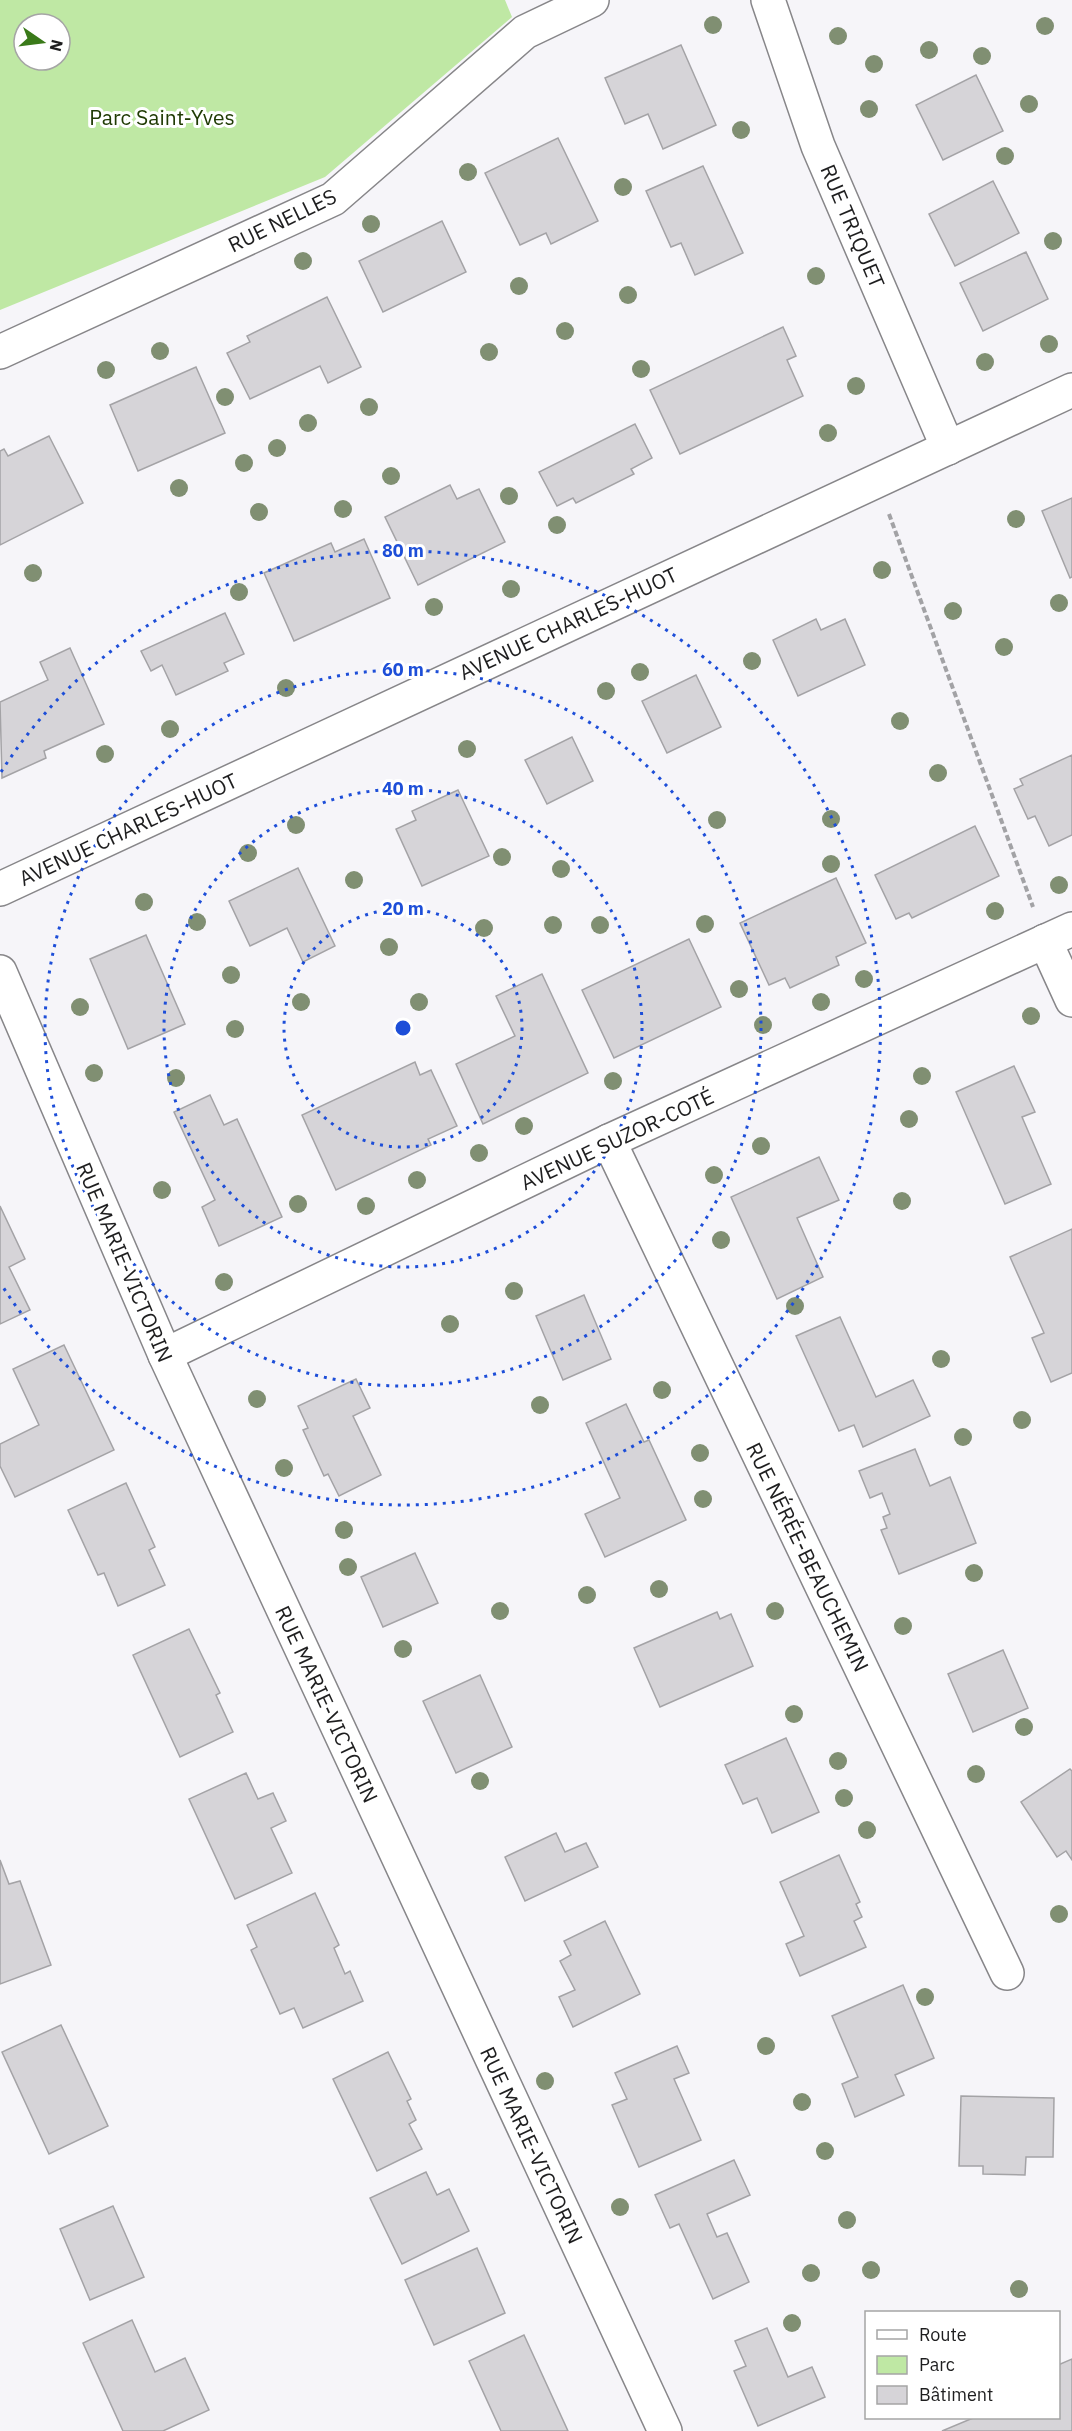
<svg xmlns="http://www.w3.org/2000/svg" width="1072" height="2431" viewBox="0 0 1072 2431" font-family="'IBM Plex Sans',sans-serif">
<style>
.green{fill:#bfe8a4;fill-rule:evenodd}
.building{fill:#d6d4d8;stroke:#a4a3a6;stroke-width:1.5}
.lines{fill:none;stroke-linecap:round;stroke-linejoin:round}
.minor-casing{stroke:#878689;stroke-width:36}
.path{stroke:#a2a2a5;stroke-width:4;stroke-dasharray:6 3;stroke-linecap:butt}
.minor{stroke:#fff;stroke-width:33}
.tree{fill:#808f72}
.ring{fill:none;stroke:#1d4ed8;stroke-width:3;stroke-dasharray:3 6}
.labels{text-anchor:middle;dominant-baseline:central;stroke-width:6;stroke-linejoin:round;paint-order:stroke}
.park-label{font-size:21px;fill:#203b04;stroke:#fff}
.street-label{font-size:21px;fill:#1e1e1f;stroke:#fff}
.centre{fill:#1d4ed8;stroke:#fff;stroke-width:3}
.ring-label{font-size:18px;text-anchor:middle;font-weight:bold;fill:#1d4ed8;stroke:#fff;stroke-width:6;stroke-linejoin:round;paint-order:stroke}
</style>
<rect width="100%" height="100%" fill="#f6f5f9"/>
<path class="green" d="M 0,0 L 505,0 L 512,17 L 325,177 L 0,310 ZM 24,24 L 60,24 L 60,60 L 24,60 Z"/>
<g class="building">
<polygon points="681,45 716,125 663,149 648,114 625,124 605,78"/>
<polygon points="976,75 1003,131 943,160 916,105"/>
<polygon points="558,138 598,221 551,244 546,233 520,245 485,173"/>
<polygon points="703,166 743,253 695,275 681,243 671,247 646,191"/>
<polygon points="993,181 1019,233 955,266 929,214"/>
<polygon points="442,221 466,272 383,312 359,261"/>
<polygon points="1026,252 1048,299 983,331 960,283"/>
<polygon points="327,297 361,367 328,383 320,366 250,399 227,353 250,342 247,336"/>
<polygon points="783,327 796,356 787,360 803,396 680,454 650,390"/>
<polygon points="196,367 225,433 138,471 110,405"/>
<polygon points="635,424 652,458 631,469 634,474 576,503 573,498 557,506 539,472"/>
<polygon points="49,436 83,503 0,545 0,451 4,449 8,456"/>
<polygon points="450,485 457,499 479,489 505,542 418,585 385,517"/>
<polygon points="1072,498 1072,577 1070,578 1042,511"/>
<polygon points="364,539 390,598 294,641 264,573 331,543 335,552"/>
<polygon points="225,613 244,654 224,663 228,671 176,695 162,665 151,671 141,651"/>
<polygon points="816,619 821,630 845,619 865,665 798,696 773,640"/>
<polygon points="70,648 104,724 44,751 46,758 2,778 0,702 48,680 40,662"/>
<polygon points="696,675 721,727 667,753 642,701"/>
<polygon points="572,737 593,781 547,804 525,760"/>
<polygon points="1072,755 1072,835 1049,846 1035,816 1028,819 1014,789 1023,785 1020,779"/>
<polygon points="458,790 489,856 422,886 396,829 416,820 412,811"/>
<polygon points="975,826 999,876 912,918 909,913 896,919 875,875"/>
<polygon points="298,868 335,946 303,962 287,928 250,946 229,901"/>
<polygon points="836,878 866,943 836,957 839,965 790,988 785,978 769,985 740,923"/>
<polygon points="146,935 185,1024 128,1049 90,959"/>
<polygon points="689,939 721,1007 614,1058 582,990"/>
<polygon points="542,974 588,1073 483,1124 456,1064 515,1036 496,996"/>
<polygon points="415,1062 420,1075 431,1070 457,1126 428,1139 431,1145 336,1190 302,1115"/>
<polygon points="1014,1066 1035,1112 1022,1117 1051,1184 1005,1204 956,1092"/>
<polygon points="210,1095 224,1125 237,1119 282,1217 219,1246 202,1207 215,1200 174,1112"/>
<polygon points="819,1157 839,1200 797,1218 823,1277 777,1299 731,1197"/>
<polygon points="0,1206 25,1259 9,1267 30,1310 0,1324"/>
<polygon points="1072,1229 1072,1373 1051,1382 1032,1338 1044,1333 1010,1257"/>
<polygon points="584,1295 611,1359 563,1380 536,1316"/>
<polygon points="840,1317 876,1397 913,1380 930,1416 863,1447 854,1425 839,1431 796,1336"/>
<polygon points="64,1345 114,1450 15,1497 0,1466 0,1444 39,1425 13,1369"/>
<polygon points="356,1379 370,1408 353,1416 381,1475 339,1496 328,1474 324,1476 303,1430 308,1428 298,1406"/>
<polygon points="626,1404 644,1442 649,1440 686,1520 605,1557 585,1514 620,1498 586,1423"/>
<polygon points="915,1449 930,1486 950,1477 976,1543 899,1574 881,1530 887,1528 883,1517 890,1514 882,1493 870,1498 859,1471"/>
<polygon points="126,1483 155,1547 149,1550 165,1585 118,1606 104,1573 98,1575 68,1510"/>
<polygon points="415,1553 438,1603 383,1627 361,1577"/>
<polygon points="717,1612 720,1619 731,1614 753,1666 660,1707 634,1648"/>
<polygon points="189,1629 220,1693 216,1695 233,1732 180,1757 133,1655"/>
<polygon points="1003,1650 1028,1708 973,1732 948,1674"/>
<polygon points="480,1675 512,1747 456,1773 423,1701"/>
<polygon points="786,1738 819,1812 772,1833 757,1798 743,1804 725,1765"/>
<polygon points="1070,1769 1072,1771 1072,1860 1066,1851 1057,1857 1021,1802"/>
<polygon points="246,1773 258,1799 273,1793 286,1821 271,1828 292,1873 235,1899 189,1799"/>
<polygon points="556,1833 565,1852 586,1843 598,1867 525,1901 505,1857"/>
<polygon points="839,1855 860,1902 856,1904 862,1917 854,1921 866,1947 800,1976 786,1944 804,1936 780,1882"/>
<polygon points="0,1860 9,1884 20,1881 51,1965 0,1984"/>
<polygon points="315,1893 339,1945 334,1948 345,1974 350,1971 363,2001 303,2028 294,2008 280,2014 251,1950 257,1947 247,1925"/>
<polygon points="605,1921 640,1994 573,2027 559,1997 575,1990 560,1961 571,1955 564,1941"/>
<polygon points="903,1985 934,2058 895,2075 904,2095 855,2117 842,2084 858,2077 832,2016"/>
<polygon points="61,2025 108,2126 49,2154 2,2052"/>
<polygon points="677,2046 689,2073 674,2079 701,2140 639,2167 612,2105 627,2099 615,2073"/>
<polygon points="388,2052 411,2099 407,2101 416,2120 409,2124 422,2149 377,2171 333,2079"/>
<polygon points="961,2096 1054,2098 1053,2157 1026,2157 1025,2175 983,2174 983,2166 959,2166"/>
<polygon points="734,2160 750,2195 707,2214 717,2237 727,2233 749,2282 713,2299 679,2224 670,2228 655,2195"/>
<polygon points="426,2172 437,2195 449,2189 469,2231 402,2264 370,2198"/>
<polygon points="113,2206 144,2277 90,2300 60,2229"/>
<polygon points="477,2248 505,2313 434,2345 405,2280"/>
<polygon points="132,2320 155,2372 185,2358 209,2410 163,2431 123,2431 83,2343"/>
<polygon points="767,2328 788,2377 812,2367 825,2397 758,2426 734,2371 746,2366 735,2341"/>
<polygon points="524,2335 568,2431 501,2431 469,2361"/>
<polygon points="1072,2359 1072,2431 942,2431 973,2418 1058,2418 1058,2365"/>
</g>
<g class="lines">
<g class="minor-casing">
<g id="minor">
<polyline points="768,0 818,146 948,448"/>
<polyline points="0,352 333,199 525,32 592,0"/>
<polyline points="0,889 1072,390"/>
<polyline points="1045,941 1072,1000"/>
<polyline points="0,972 165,1355 665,2431"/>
<polyline points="609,1141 1007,1973"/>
<polyline points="165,1355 609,1141 1072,929"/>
</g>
</g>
<polyline class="path" points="889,514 1033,907"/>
<use href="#minor" class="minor"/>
</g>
<g class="tree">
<circle cx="713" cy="25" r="9"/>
<circle cx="1045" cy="26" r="9"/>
<circle cx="838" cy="36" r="9"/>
<circle cx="929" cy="50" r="9"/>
<circle cx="982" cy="56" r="9"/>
<circle cx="874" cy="64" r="9"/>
<circle cx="1029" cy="104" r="9"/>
<circle cx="869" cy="109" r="9"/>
<circle cx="741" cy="130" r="9"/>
<circle cx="1005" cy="156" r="9"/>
<circle cx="468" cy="172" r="9"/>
<circle cx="623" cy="187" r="9"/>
<circle cx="371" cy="224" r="9"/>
<circle cx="1053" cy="241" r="9"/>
<circle cx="303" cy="261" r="9"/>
<circle cx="816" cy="276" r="9"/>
<circle cx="519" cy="286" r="9"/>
<circle cx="628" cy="295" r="9"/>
<circle cx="565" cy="331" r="9"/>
<circle cx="1049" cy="344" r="9"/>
<circle cx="160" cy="351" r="9"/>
<circle cx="489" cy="352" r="9"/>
<circle cx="985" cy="362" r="9"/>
<circle cx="641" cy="369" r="9"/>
<circle cx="106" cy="370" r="9"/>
<circle cx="856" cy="386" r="9"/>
<circle cx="225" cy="397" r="9"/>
<circle cx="369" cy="407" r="9"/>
<circle cx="308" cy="423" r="9"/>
<circle cx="828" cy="433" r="9"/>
<circle cx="277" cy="448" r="9"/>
<circle cx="244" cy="463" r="9"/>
<circle cx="391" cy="476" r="9"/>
<circle cx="179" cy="488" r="9"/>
<circle cx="509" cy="496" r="9"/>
<circle cx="343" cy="509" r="9"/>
<circle cx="259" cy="512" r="9"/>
<circle cx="1016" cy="519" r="9"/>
<circle cx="557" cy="525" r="9"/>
<circle cx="882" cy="570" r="9"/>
<circle cx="33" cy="573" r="9"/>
<circle cx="511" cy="589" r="9"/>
<circle cx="239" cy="592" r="9"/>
<circle cx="1059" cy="603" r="9"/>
<circle cx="434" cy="607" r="9"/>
<circle cx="953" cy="611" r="9"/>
<circle cx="1004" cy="647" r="9"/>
<circle cx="752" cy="661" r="9"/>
<circle cx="640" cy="672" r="9"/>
<circle cx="286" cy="688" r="9"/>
<circle cx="606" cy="691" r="9"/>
<circle cx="900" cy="721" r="9"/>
<circle cx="170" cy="729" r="9"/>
<circle cx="467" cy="749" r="9"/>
<circle cx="105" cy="754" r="9"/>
<circle cx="938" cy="773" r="9"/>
<circle cx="831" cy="819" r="9"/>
<circle cx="717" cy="820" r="9"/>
<circle cx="296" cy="825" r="9"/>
<circle cx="248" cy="853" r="9"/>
<circle cx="502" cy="857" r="9"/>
<circle cx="831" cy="864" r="9"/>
<circle cx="561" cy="869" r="9"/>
<circle cx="354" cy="880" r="9"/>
<circle cx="1059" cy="885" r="9"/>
<circle cx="144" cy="902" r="9"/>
<circle cx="995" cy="911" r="9"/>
<circle cx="197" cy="922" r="9"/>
<circle cx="705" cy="924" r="9"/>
<circle cx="553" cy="925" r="9"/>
<circle cx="600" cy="925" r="9"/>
<circle cx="484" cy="928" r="9"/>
<circle cx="389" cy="947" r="9"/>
<circle cx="231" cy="975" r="9"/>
<circle cx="864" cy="979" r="9"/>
<circle cx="739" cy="989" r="9"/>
<circle cx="301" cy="1002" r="9"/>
<circle cx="419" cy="1002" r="9"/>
<circle cx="821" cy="1002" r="9"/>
<circle cx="80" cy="1007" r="9"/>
<circle cx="1031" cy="1016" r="9"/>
<circle cx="763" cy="1025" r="9"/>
<circle cx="235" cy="1029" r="9"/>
<circle cx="94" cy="1073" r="9"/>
<circle cx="922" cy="1076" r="9"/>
<circle cx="176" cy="1078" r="9"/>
<circle cx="613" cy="1081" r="9"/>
<circle cx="909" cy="1119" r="9"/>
<circle cx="524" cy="1126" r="9"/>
<circle cx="761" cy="1146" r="9"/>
<circle cx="479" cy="1153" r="9"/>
<circle cx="714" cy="1175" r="9"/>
<circle cx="417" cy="1180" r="9"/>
<circle cx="162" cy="1190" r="9"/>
<circle cx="902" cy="1201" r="9"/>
<circle cx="298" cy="1204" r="9"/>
<circle cx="366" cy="1206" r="9"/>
<circle cx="721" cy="1240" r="9"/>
<circle cx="224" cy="1282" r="9"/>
<circle cx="514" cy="1291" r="9"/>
<circle cx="795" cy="1306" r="9"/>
<circle cx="450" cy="1324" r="9"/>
<circle cx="941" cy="1359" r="9"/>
<circle cx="662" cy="1390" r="9"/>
<circle cx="257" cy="1399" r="9"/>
<circle cx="540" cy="1405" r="9"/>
<circle cx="1022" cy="1420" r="9"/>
<circle cx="963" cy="1437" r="9"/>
<circle cx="700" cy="1453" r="9"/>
<circle cx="284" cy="1468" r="9"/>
<circle cx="703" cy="1499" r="9"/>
<circle cx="344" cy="1530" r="9"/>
<circle cx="348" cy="1567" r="9"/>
<circle cx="974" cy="1573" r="9"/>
<circle cx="659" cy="1589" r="9"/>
<circle cx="587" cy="1595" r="9"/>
<circle cx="500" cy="1611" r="9"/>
<circle cx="775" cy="1611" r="9"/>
<circle cx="903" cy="1626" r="9"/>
<circle cx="403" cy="1649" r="9"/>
<circle cx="794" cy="1714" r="9"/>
<circle cx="1024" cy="1727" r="9"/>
<circle cx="838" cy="1761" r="9"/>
<circle cx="976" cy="1774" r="9"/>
<circle cx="480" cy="1781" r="9"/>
<circle cx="844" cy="1798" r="9"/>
<circle cx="867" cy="1830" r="9"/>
<circle cx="1059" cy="1914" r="9"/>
<circle cx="925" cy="1997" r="9"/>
<circle cx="766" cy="2046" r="9"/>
<circle cx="545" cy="2081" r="9"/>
<circle cx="802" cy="2102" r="9"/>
<circle cx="825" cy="2151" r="9"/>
<circle cx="620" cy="2207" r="9"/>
<circle cx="847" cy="2220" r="9"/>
<circle cx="871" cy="2270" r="9"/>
<circle cx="811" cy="2273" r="9"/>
<circle cx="1019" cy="2289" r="9"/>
<circle cx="792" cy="2323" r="9"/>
</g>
<g class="ring">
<circle cx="403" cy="1028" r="119"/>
<circle cx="403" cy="1028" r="239"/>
<circle cx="403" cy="1028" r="358"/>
<path d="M1 772A477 477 0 1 1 1 1284"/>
</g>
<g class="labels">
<g class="park-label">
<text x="162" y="117">Parc Saint-Yves</text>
</g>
<g class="street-label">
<text transform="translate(282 220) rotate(-26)">RUE NELLES</text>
<text transform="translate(853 226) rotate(67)">RUE TRIQUET</text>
<text transform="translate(568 623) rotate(-25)">AVENUE CHARLES-HUOT</text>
<text transform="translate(128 829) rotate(-25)">AVENUE CHARLES-HUOT</text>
<text transform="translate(617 1139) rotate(-25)">AVENUE SUZOR-COTÉ</text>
<text transform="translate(125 1262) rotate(67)">RUE MARIE-VICTORIN</text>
<text transform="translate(808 1557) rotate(64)">RUE NÉRÉE-BEAUCHEMIN</text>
<text transform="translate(327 1704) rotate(65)">RUE MARIE-VICTORIN</text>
<text transform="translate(532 2145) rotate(65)">RUE MARIE-VICTORIN</text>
</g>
</g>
<circle cx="403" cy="1028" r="9" class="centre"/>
<g class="ring-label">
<text x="403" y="557">80 m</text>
<text x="403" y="676">60 m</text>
<text x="403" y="795">40 m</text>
<text x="403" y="915">20 m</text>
</g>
<rect x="865" y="2311" width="195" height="108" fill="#ffffff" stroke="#a5a5a5" stroke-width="1.5"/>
<rect x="877" y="2330" width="30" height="9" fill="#ffffff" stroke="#a5a5a5" stroke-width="1.5"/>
<text x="919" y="2341" font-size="18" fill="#1e1e1f">Route</text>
<rect x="877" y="2356" width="30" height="18" fill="#bfe8a4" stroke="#a5a5a5" stroke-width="1.5"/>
<text x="919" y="2371" font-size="18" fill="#1e1e1f">Parc</text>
<rect x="877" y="2386" width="30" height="18" fill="#d6d4d8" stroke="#a5a5a5" stroke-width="1.5"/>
<text x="919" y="2401" font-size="18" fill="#1e1e1f">Bâtiment</text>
<g transform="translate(42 42) rotate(104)"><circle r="28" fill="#ffffff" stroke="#a5a5a5" stroke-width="1.5"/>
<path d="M0-4.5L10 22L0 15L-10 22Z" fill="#3a7a19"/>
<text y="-9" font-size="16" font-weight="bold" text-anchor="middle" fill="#1e1e1f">N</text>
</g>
</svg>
